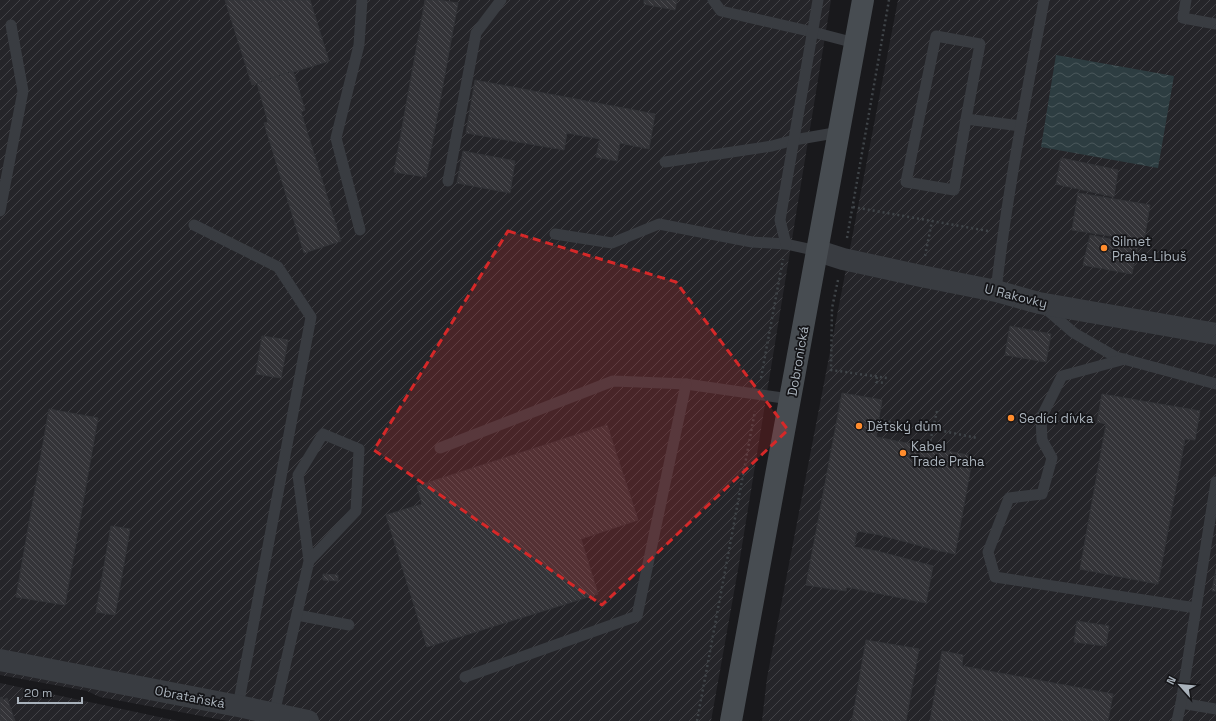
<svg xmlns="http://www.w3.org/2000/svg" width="1216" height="721" viewBox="0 0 1216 721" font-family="'Space Grotesk',sans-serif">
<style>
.industrial{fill:url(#industrial-furrows)}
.water{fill:url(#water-waves)}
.building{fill:url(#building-back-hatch);stroke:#333438}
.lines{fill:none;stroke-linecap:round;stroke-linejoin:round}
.path{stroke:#3f4448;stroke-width:2.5;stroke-dasharray:2 3;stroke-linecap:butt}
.lane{stroke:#393c41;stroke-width:11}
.street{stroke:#393c41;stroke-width:22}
.secondary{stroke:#474c51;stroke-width:22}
.marked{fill:#d62828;fill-opacity:0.2;stroke:#d62828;stroke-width:3;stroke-dasharray:8 5;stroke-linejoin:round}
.poi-dot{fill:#ff8c2d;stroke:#141417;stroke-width:1.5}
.labels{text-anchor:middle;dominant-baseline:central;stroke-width:3.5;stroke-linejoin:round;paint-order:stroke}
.poi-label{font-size:13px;fill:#aab3bc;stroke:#141417;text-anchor:start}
.street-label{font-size:13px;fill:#aab3bc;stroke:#141417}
</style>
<defs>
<pattern id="industrial-furrows" width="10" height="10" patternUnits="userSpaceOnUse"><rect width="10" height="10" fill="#252529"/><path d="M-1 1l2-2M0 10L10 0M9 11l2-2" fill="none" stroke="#424246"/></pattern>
<pattern id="water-waves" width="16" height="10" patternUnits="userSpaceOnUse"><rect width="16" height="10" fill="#2d3d41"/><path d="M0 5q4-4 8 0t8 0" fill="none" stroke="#49575a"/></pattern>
<pattern id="building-back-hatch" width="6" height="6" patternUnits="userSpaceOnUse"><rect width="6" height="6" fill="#343438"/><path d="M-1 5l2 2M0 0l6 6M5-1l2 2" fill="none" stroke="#4f4f53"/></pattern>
</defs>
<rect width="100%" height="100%" fill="#19191c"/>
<g class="industrial">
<polygon points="0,0 831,0 739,564 711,721 228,721 100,697 87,691 0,675"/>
<polygon points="898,0 1216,0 1216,721 762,721 767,678"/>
<polygon points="0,683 178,721 0,721"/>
</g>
<polygon class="water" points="1056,55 1174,76 1158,168 1041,147"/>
<g class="building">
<polygon points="225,0 310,0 329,61 252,85"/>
<polygon points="425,0 439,0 458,3 426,177 394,172"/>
<polygon points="644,0 677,0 675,10 644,4"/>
<polygon points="293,71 305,110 301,112 341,241 304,253 264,123 268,122 257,83"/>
<polygon points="475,80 655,114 649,149 620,143 617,161 596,157 600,139 567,133 564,150 466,133"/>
<polygon points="463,151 515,161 510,193 457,183"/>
<polygon points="1061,158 1118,170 1114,197 1056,184"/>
<polygon points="1078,193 1150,205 1144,241 1072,230"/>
<polygon points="1090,235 1138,245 1132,274 1083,265"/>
<polygon points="1010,326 1051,334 1046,362 1005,355"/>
<polygon points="262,336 288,340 281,378 256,374"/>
<polygon points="842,393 882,400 876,437 973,456 955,554 936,550 880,535 857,531 854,547 877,551 933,566 926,603 847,587 846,591 806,585"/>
<polygon points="1102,394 1200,411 1195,440 1185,439 1158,584 1080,569 1106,424 1097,422"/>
<polygon points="49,409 98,418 65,605 16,597"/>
<polygon points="607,425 638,520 581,539 598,594 427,647 386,515 422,504 417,486"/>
<polygon points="111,526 130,529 115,615 96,612"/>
<polygon points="1216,569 1216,591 1212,591"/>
<polygon points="323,574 338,575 338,581 323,580"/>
<polygon points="1077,621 1109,626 1106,646 1074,642"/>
<polygon points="866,640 919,649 906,721 852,721"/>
<polygon points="942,651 963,655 962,666 1113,694 1108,721 930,721"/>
<polygon points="2,697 3,700 7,698 15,721 0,721 0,698"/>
</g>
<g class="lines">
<g class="path">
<polyline points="853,207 988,231"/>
<polyline points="847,238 889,0"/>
<polyline points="925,256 932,221"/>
<polyline points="838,280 832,308 831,370 887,378"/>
<polyline points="877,377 876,382 886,383"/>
<polyline points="761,378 783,259"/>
<polyline points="937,411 933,429 977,438"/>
<polyline points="879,420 933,429 929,447"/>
<polyline points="697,721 755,411"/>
</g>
<g class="lane">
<polyline points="713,0 721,11 813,32 855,43"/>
<polyline points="1186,0 1183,18 1216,24"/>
<polyline points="966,119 980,44 936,36 906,182 954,190 966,119 1021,126"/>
<polyline points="665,162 772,146 794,140 840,132"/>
<polyline points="448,181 476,33 501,0"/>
<polyline points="0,211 23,91 11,25"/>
<polyline points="194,225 278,267 311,317 238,706"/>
<polyline points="360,230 336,138 359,45 362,0"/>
<polyline points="555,234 612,243 659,224 752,242 786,244 818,251"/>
<polyline points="786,244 780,220 818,0"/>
<path d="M 996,291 C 1007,193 1026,97 1044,0"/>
<polyline points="1045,308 1074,333 1116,357 1216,384"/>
<polyline points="1125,359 1062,376 1041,418 1042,440 1052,458 1042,494 1009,498 988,552 995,577 1196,608"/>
<polyline points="440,448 613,381 686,384 790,399"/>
<polyline points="1216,482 1181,703 1216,709"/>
<polyline points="297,615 349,625"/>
<polyline points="465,677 637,616 686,384"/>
<polyline points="274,714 309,561 356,511 359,449 323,434 298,475 309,561"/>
<polyline points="1177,721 1181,703"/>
</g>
<g class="street">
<polyline points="818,251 843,259 921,276 996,291 1039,303 1216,334"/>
<polyline points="0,660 238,706 308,721"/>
</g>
<polyline class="secondary" points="731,721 863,0"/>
</g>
<path class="marked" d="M 508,231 L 676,282 L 788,430 L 602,605 L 374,450 Z"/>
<g class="poi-dot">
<circle cx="1104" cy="248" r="4"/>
<circle cx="1011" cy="418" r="4"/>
<circle cx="859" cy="426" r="4"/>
<circle cx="903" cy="453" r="4"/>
</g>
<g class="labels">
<g class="poi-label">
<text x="1112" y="241">Silmet<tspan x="1112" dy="15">Praha-Libuš</tspan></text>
<text x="1019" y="418">Sedící dívka</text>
<text x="867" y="426">Dětský dům</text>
<text x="911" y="446">Kabel<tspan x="911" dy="15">Trade Praha</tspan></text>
</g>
<g class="street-label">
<text transform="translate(1016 296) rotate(14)">U Rakovky</text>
<text transform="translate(798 361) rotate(-80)">Dobronická</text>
<text transform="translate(190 697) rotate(11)">Obrataňská</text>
</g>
</g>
<g transform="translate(1180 685) rotate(297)" stroke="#141417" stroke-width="3" paint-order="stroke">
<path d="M0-3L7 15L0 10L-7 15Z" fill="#aab3bc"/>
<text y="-6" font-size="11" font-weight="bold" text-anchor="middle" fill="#aab3bc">N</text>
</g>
<path d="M18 697v6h64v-6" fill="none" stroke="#aab3bc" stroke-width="2"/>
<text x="24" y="697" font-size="12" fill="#aab3bc" stroke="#141417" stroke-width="3" paint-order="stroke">20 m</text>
</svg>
